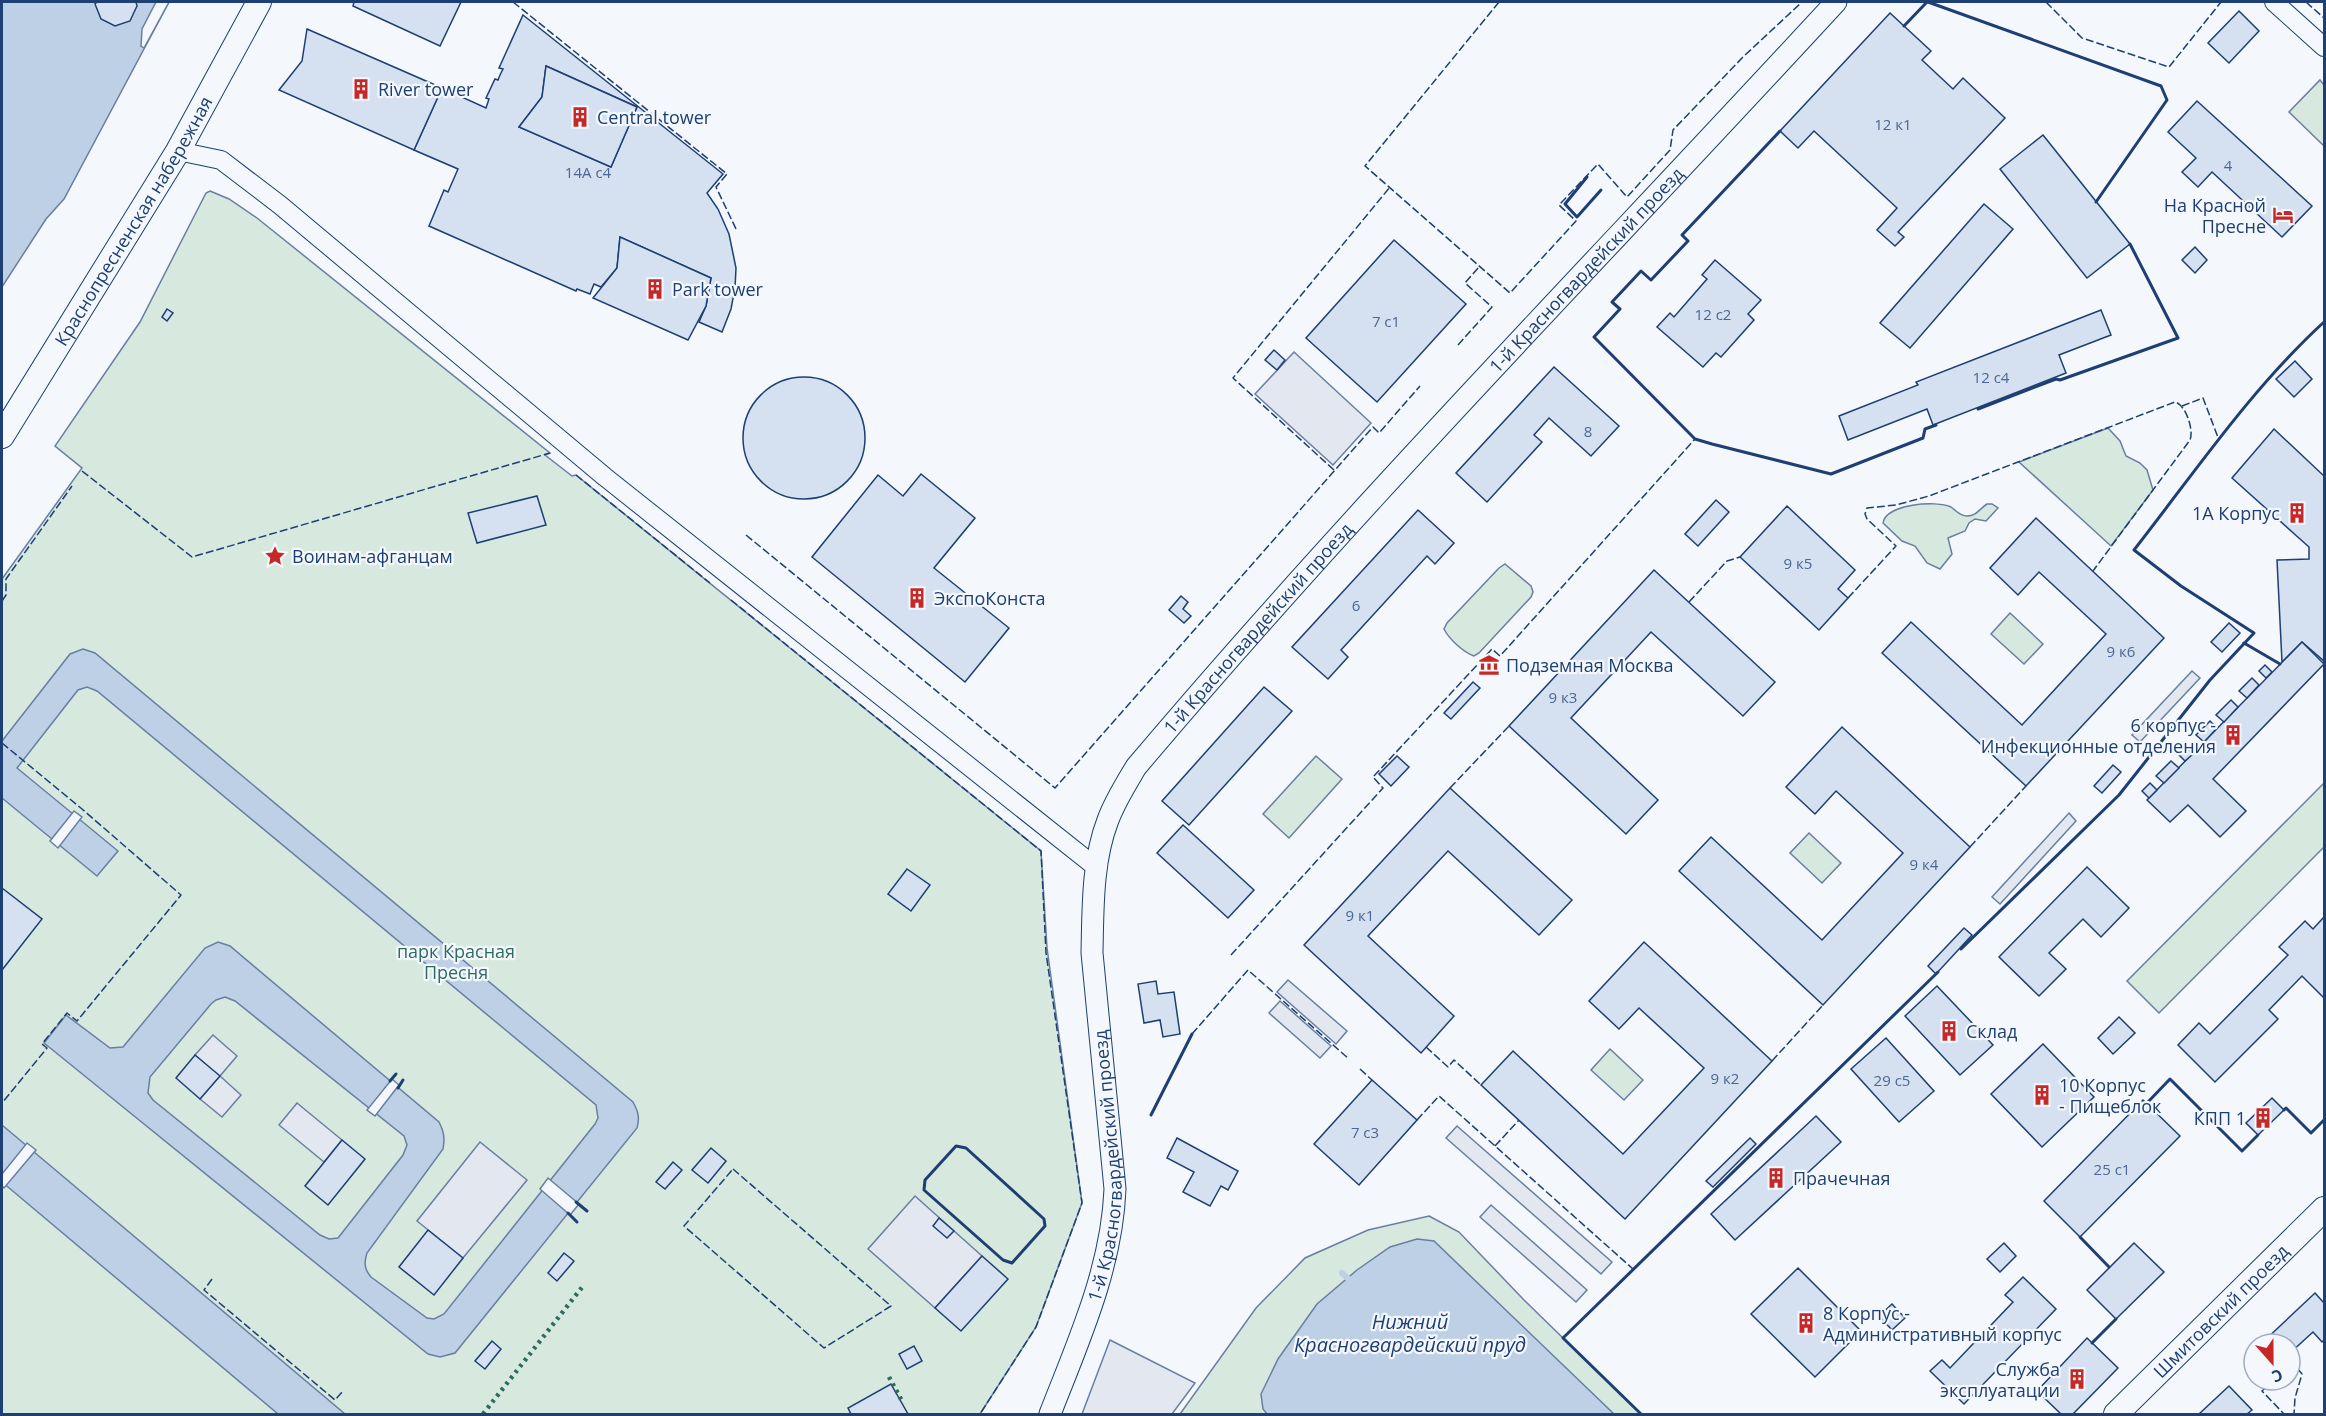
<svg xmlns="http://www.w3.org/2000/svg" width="2326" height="1416" viewBox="0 0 2326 1416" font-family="'Open Sans',sans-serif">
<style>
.green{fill:#d7e8df;stroke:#687fa3;stroke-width:1.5}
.parking{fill:#e3e8f0;stroke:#687fa3;stroke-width:1.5}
.water{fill:#bed0e5;stroke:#687fa3;stroke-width:1.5;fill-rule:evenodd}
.pier{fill:#f4f7fb;stroke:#687fa3;stroke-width:1.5}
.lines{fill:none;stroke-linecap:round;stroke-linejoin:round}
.stream{stroke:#bed0e5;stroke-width:6}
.building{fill:#d5e0f0;stroke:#1d3f73;stroke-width:1.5;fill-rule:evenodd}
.minor-casing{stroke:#1d3f73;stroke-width:20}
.tertiary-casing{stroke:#1d3f73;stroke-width:23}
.secondary-casing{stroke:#1d3f73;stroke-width:26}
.minor{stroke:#f4f7fb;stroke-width:18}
.tertiary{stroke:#f4f7fb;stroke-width:21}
.secondary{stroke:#f4f7fb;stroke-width:24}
.hedge{stroke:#2c6c60;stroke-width:4.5;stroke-dasharray:3 4.5;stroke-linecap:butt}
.fence{stroke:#1d3f73;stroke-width:1.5;stroke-dasharray:8 3;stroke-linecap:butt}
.wall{stroke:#1d3f73;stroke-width:3}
.labels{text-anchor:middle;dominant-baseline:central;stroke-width:4.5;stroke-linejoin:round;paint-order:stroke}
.number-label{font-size:15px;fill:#4b6792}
.poi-label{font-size:18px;fill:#1d3f73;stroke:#f4f7fb;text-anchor:start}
.street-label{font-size:18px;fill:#1d3f73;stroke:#f4f7fb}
.park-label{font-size:18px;fill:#2c6c60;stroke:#f4f7fb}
.water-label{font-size:20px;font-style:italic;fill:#1d3f73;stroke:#f4f7fb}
</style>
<rect width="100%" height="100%" fill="#f4f7fb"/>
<g class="green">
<polygon points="2320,80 2324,85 2324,146 2289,112"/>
<polygon points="210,191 229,199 257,218 550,453 545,455 572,476 576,475 1041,851 1047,948 1082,1203 1036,1327 980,1414 2,1414 2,579 82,468 55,446 140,322 206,193"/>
<polygon points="2108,428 2120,441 2126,456 2140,463 2147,470 2153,490 2111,546 2019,462"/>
<path d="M 1987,504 L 1992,504 L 1998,508 L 1986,521 L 1975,519 L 1969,523 L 1965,531 L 1948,538 L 1952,554 L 1940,569 L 1927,563 L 1915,546 L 1902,541 L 1883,523 C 1885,504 1937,500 1951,507 C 1957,511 1959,516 1967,516 C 1977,516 1980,508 1987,504 Z"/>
<path d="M 1505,564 L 1531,586 L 1533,592 L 1531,597 L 1479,653 L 1474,656 C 1463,652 1449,639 1444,629 L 1447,623 L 1499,568 Z"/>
<polygon points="2010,613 2043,644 2024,664 1991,634"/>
<polygon points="1316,756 1342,779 1289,838 1263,814"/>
<polygon points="2324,783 2324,847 2159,1013 2127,981"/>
<polygon points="1809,833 1841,863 1822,883 1790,853"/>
<polygon points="1610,1049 1643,1080 1624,1100 1591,1070"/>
<polygon points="1429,1216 1459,1232 1524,1300 1641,1414 1180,1414 1256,1308 1305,1258 1368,1230"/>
</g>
<g class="parking">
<polygon points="1294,352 1371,423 1333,465 1255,394"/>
<polygon points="2192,671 2200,678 2140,742 2132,735"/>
<polygon points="2069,813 2076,821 2000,904 1992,897"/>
<polygon points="1288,980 1347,1031 1336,1044 1277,992"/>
<polygon points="1280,1001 1331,1046 1320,1058 1269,1013"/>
<polygon points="213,1035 237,1056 220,1076 241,1095 222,1117 200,1099 219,1076 195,1055"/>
<polygon points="297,1103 342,1140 324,1162 279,1125"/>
<polygon points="1457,1126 1612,1262 1601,1274 1446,1138"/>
<polygon points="480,1142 527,1180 463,1258 417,1221"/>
<polygon points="915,1196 982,1256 935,1308 868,1249"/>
<polygon points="1491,1205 1587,1290 1576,1302 1480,1217"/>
<polygon points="1110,1340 1195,1383 1172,1414 1082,1414"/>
</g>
<g class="water">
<polygon points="2,2 169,2 64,199 46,219 2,287"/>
<path d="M 83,649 L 95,653 L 633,1102 C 638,1111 640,1118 637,1128 L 455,1353 L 440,1357 L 428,1354 L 44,1043 L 66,1015 L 110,1048 L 123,1047 L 205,948 L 218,942 L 230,946 L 439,1122 C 444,1132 445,1138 443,1149 L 367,1253 C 364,1262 364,1269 371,1277 L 427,1318 L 434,1319 L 444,1314 L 595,1124 L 598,1118 L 596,1105 L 97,691 L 87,687 L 78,690 L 17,768 L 118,851 L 97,876 L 2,798 L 2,741 L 70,654 ZM 225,997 L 235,1001 L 404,1136 L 407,1145 L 403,1155 L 338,1238 L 329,1239 L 320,1235 L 153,1100 L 148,1093 L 150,1077 L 211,1004 L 216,1000 Z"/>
<polygon points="2,1125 345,1414 278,1414 2,1182"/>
<polygon points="1417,1239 1434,1241 1614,1414 1267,1414 1263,1409 1261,1394 1278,1359 1317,1304 1357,1270 1390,1247"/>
</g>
<g class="pier">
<polygon points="156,2 169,2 144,48 141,46 142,29"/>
<polygon points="74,811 82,817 58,848 50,841"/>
<polygon points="392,1079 399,1085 375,1116 367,1110"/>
<polygon points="27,1143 36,1150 4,1188 2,1186 2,1174"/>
<polygon points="548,1178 579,1204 570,1215 540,1189"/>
</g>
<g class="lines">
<polyline class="stream" points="1342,1273 1352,1282"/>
</g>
<g class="building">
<polygon points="97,2 136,2 137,6 130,21 115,26 101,19 95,4"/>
<polygon points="354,2 461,2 440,46 353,6"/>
<polygon points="2239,11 2259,31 2229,63 2208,43"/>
<polygon points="1890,13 1931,51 1922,60 1953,89 1963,78 2005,118 1898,232 1904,237 1895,246 1877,230 1897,208 1814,131 1798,148 1780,131"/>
<path d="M 523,15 L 723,174 L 707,193 L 718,209 L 729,234 L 736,268 L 735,288 L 731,309 L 722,332 L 699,322 L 706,306 L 711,278 L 620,237 L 617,268 L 601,287 L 594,284 L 590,294 L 577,289 L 576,291 L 429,226 L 444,190 L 448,192 L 458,169 L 414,150 L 442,88 L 486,108 L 489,99 L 486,98 L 495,79 L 498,80 L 500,75 L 503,69 L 499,68 ZM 546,66 L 637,107 L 611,167 L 519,127 L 542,97 Z"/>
<polygon points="307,29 442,88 414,150 279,90 302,61"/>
<polygon points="546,66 637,107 611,167 519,127 542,97"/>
<polygon points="2197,101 2312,206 2282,237 2212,172 2198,187 2182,172 2196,158 2168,132"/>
<polygon points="2043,135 2130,244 2087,278 2000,169"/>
<polygon points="1984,204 2013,229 1910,348 1880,323"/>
<polygon points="620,237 711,278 706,306 688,340 593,298 617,268"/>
<polygon points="1394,240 1466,304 1377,402 1306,338"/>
<polygon points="2195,247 2207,260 2195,273 2182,260"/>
<polygon points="1715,260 1761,300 1748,314 1754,320 1721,357 1716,353 1703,367 1657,327 1670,313 1674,317 1707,279 1702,275"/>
<polygon points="167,309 173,313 167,321 162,317"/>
<polygon points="2101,310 2111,335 2059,355 2066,373 1933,425 1927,409 1848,440 1839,416 1918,385 1916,382"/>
<polygon points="1274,350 1285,360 1277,370 1265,360"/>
<polygon points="2295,361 2312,379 2294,397 2276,379"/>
<polygon points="1554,367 1619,426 1591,456 1549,418 1534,435 1542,442 1487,502 1456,473"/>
<circle cx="804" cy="438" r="61"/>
<polygon points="2274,429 2324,476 2324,661 2302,642 2282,662 2277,560 2309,559 2309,547 2232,478"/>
<polygon points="921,474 975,518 934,568 1009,628 965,682 812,557 878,475 903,496"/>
<polygon points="537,496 546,525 477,543 468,513"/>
<polygon points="1716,500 1729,512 1698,546 1685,534"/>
<polygon points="1787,506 1855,570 1838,589 1848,598 1819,630 1740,557"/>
<polygon points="1418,510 1454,543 1435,564 1427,556 1341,650 1348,657 1328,679 1292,647"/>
<polygon points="2036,518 2164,638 2026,786 1882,653 1911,622 2022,725 2106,634 2039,572 2018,595 1990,568"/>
<polygon points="1654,570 1775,682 1743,716 1651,632 1571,718 1658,800 1626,834 1509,726"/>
<polygon points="1181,596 1188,602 1183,609 1191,616 1184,623 1169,610"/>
<polygon points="2229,623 2240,633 2222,652 2211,642"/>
<polygon points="2302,642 2324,664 2213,779 2246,811 2220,837 2188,805 2170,822 2147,800"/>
<polygon points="1491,657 1497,662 1486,674 1480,668"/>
<polygon points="2265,665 2272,672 2266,678 2259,671"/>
<polygon points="2252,678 2259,685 2247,698 2239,691"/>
<polygon points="1473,682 1480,688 1451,719 1444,713"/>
<polygon points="1264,687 1292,711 1189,825 1162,801"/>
<polygon points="2231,700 2238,707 2224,722 2216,715"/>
<polygon points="2210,721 2217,728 2204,742 2196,735"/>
<polygon points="1842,727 1970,847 1823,1005 1679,871 1711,837 1822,940 1903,853 1836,791 1815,814 1786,787"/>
<polygon points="2185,746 2193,754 2185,761 2178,754"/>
<polygon points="1397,756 1409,767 1391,786 1379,774"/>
<polygon points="2171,761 2179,768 2164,783 2156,776"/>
<polygon points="2113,765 2121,772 2102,793 2094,786"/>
<polygon points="2150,783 2157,790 2149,798 2142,791"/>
<polygon points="1450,788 1572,900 1539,935 1448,851 1368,936 1454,1016 1421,1053 1304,945"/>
<polygon points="1183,825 1254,890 1228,918 1157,853"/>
<polygon points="2087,867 2129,908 2101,937 2083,919 2049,953 2066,969 2039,996 1999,957"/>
<polygon points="907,869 930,885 911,911 888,894"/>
<polygon points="2,888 42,919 2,970"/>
<polygon points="2324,917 2324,998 2302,976 2269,1010 2278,1019 2215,1082 2178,1045 2199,1023 2210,1034 2288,955 2279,947 2305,921 2313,929"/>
<polygon points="1964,928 1972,935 1936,974 1928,966"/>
<polygon points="1644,942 1772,1061 1625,1219 1481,1085 1513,1051 1623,1154 1704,1068 1639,1008 1619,1029 1589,1001"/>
<polygon points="1156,981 1158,994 1174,992 1180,1034 1163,1037 1160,1020 1144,1023 1138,984"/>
<polygon points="1937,986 1993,1045 1960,1075 1905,1016"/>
<polygon points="2119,1017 2135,1033 2113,1054 2098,1038"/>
<polygon points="1886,1038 1934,1091 1899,1122 1851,1069"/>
<polygon points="2043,1044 2094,1097 2042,1147 1991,1094"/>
<polygon points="195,1055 220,1076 200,1099 176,1078"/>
<polygon points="1372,1080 1417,1120 1359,1185 1314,1144"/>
<polygon points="2272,1098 2284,1110 2258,1135 2246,1123"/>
<polygon points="2143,1100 2180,1136 2080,1237 2044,1201"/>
<polygon points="1816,1116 1841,1142 1735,1240 1711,1214"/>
<polygon points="1177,1138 1238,1171 1228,1190 1221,1186 1210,1206 1183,1192 1194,1172 1167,1158"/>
<polygon points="1750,1138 1756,1144 1713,1187 1706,1181"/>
<polygon points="342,1140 365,1159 328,1205 305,1186"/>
<polygon points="711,1148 726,1161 708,1183 692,1170"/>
<polygon points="673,1162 682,1170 665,1189 656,1182"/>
<polygon points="939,1218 954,1231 947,1238 933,1226"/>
<polygon points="428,1230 463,1258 434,1295 399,1267"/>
<polygon points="2004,1243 2016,1256 2000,1272 1987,1259"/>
<polygon points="2134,1243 2164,1272 2116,1319 2087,1290"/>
<polygon points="564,1253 574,1261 557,1281 548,1273"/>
<polygon points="982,1256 1008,1279 961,1331 935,1308"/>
<polygon points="1798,1268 1861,1331 1815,1377 1751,1314"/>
<polygon points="2023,1277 2056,1309 1964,1404 1930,1371 1942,1360 1950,1368 2013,1302 2005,1295"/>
<polygon points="2315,1293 2324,1303 2324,1340 2322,1342 2313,1332 2290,1353 2290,1344 2265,1344 2263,1342"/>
<polygon points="1892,1304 1905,1318 1892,1330 1879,1316"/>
<polygon points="2087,1338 2118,1368 2073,1414 2061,1414 2037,1391"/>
<polygon points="492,1341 501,1349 485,1369 475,1361"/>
<polygon points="914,1346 922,1361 907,1369 899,1354"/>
<polygon points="891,1384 908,1414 851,1414 848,1408"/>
<polygon points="2229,1386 2252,1410 2247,1414 2199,1414"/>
</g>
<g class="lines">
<g class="minor-casing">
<g id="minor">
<polyline points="2274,2 2324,47"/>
<polyline points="178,151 221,160 280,205 605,477 1097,868"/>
</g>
</g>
<g class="tertiary-casing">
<g id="tertiary">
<path id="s1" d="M 1050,1414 C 1078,1342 1112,1268 1115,1189 L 1092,953 C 1093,909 1092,861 1108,820 C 1115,801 1126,784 1136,767 C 1359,503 1602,256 1836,2"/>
</g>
</g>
<g class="secondary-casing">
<g id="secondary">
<path id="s2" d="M 2,436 L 178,151 L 259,2"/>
<path id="s3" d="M 2116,1414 L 2324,1209"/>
</g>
</g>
<use href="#minor" class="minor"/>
<use href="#tertiary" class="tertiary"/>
<use href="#secondary" class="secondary"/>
<g class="hedge">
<polyline points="889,1377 902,1401"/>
<polyline points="483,1414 583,1286"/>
</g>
<g class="fence">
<polyline points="513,2 727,174 716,187 737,231"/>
<polyline points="1499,2 1365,166 1510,293 1576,221 1559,205 1598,164 1627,197 1670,150 1673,130 1743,57 1802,2"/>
<polyline points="2046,2 2082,38 2169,67 2221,2"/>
<polyline points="2306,2 2324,18"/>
<polyline points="1458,345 1492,307 1465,283 1479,267"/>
<polyline points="2182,406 2203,398 2219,440"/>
<polyline points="1334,470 1233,378 1390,187"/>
<polyline points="82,471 192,557 550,453"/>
<polyline points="576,475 710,583"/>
<polyline points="746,535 1055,788 1373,427 1379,433 1420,386"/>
<path d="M 1848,598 L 1896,546 L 1867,519 L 1865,514 L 1867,508 L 1896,505 L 1929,496 L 2175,402 C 2186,405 2194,430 2190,440 L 2093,571"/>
<polyline points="731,600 1041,851 1046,953 1082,1203 1036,1327 980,1414"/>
<polyline points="2,601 6,595 6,579 72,486"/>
<polyline points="1689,602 1727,561 1740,557"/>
<polyline points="2,743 82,809 181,895 77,1021 67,1013 42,1044 47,1048 2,1103"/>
<polyline points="1450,788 1509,726"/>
<polyline points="1970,847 2026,786"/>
<polyline points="1231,955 1383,788 1373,777 1492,649 1500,656 1695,439"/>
<polyline points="1192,1034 1248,970 1349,1059"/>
<polyline points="1426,1047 1448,1067 1454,1060 1481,1085"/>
<polyline points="1772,1061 1823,1005"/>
<polyline points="1360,1069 1372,1080"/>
<polyline points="1417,1120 1439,1096 1633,1269"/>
<polyline points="1495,1146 1519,1120"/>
<polygon points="733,1169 891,1306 824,1348 684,1226"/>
<polyline points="212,1279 204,1290 335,1400 343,1391"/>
<polyline points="2290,1360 2302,1374 2295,1398 2294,1414"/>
<polyline points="2274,1380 2262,1391 2284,1414"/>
</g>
<g class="wall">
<polyline points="1928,2 2161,86 2167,100 2096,202"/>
<polyline points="1904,26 1927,2"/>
<polyline points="1780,131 1682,235 1688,241 1651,280 1641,271 1612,302 1620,309 1594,337 1695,439 1712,444 1831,474 1923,438 1925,429 1936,425"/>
<polyline points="1587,177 1565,204 1577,217 1601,190"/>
<polyline points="1978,409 2056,379 2060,380 2178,338 2130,244"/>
<polyline points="2244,643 2280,664"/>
<path d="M 1961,949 L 2119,795 L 2210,680 L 2254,633 L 2181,586 L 2134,550 C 2195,472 2251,389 2324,322"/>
<polyline points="390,1081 396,1074"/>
<polyline points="398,1088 403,1080"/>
<polyline points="2147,1103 2170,1079 2242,1151 2258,1135"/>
<polyline points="2284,1110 2286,1108 2311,1133 2324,1120"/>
<polyline points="1151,1115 1192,1034"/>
<polygon points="956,1146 966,1148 1044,1219 1045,1226 1012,1263 1003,1260 924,1190 925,1180"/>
<polyline points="576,1202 587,1211"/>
<polyline points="568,1213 577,1222"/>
<polyline points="2080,1237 2109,1267"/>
<polyline points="2092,1343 2116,1319"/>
<polyline points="1641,1414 1563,1338 1938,972"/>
</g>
</g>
<defs>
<g id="building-bare" transform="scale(1.62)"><path d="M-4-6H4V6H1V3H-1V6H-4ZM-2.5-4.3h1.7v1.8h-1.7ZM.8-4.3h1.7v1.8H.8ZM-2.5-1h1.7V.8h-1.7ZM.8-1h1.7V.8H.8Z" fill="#c62828" stroke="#f4f7fb" stroke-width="2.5" paint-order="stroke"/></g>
<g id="hotel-bare" transform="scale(1.62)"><path d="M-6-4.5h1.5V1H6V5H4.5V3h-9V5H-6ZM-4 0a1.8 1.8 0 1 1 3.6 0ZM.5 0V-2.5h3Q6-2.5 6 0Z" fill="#c62828" stroke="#f4f7fb" stroke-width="2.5" paint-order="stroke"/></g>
<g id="sight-bare" transform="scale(1.62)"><path d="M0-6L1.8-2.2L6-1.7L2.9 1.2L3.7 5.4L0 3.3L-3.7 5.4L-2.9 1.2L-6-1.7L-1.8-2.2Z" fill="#c62828" stroke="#f4f7fb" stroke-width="2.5" paint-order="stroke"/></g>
<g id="museum-bare" transform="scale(1.62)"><path d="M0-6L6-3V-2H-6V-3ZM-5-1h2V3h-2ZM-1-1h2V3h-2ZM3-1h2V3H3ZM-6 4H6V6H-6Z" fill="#c62828" stroke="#f4f7fb" stroke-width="2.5" paint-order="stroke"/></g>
</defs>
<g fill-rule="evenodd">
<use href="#building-bare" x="361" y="89"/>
<use href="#building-bare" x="580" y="117"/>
<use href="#hotel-bare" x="2283" y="215"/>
<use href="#building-bare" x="655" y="289"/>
<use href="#building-bare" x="2297" y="513"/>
<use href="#sight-bare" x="275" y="556"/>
<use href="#building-bare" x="917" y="598"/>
<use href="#museum-bare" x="1489" y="665"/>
<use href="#building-bare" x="2233" y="735"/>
<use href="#building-bare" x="1949" y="1031"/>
<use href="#building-bare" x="2042" y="1095"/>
<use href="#building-bare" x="2263" y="1118"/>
<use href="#building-bare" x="1776" y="1178"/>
<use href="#building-bare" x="1806" y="1323"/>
<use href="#building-bare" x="2077" y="1379"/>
</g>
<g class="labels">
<g class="number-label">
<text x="1893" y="124">12 к1</text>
<text x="2228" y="165">4</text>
<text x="588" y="172">14А с4</text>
<text x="1713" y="314">12 с2</text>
<text x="1386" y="321">7 с1</text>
<text x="1991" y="377">12 с4</text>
<text x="1588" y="431">8</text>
<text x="1798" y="563">9 к5</text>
<text x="1356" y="605">6</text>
<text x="2121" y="651">9 к6</text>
<text x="1563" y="697">9 к3</text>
<text x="1924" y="864">9 к4</text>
<text x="1360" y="915">9 к1</text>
<text x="1725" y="1078">9 к2</text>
<text x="1892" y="1080">29 с5</text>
<text x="1365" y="1132">7 с3</text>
<text x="2112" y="1169">25 с1</text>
</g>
<g class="poi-label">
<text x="378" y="89">River tower</text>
<text x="597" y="117">Central tower</text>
<text x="2266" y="205" text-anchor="end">На Красной<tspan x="2266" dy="21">Пресне</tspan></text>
<text x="672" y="289">Park tower</text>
<text x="2280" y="513" text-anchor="end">1А Корпус</text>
<text x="292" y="556">Воинам-афганцам</text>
<text x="934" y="598">ЭкспоКонста</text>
<text x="1506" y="665">Подземная Москва</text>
<text x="2216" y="725" text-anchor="end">6 корпус -<tspan x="2216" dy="21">Инфекционные отделения</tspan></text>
<text x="1966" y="1031">Склад</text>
<text x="2059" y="1085">10 Корпус<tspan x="2059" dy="21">- Пищеблок</tspan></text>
<text x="2246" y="1118" text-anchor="end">КПП 1</text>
<text x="1793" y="1178">Прачечная</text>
<text x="1823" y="1313">8 Корпус -<tspan x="1823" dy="21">Административный корпус</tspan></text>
<text x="2060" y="1369" text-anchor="end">Служба<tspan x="2060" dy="21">эксплуатации</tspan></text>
</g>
<g class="street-label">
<text stroke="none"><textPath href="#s2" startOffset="252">Краснопресненская набережная</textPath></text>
<text stroke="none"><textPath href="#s1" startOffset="1338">1-й Красногвардейский проезд</textPath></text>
<text stroke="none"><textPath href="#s1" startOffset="852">1-й Красногвардейский проезд</textPath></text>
<text stroke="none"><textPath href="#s1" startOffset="258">1-й Красногвардейский проезд</textPath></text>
<text stroke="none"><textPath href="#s3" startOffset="147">Шмитовский проезд</textPath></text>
</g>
<g class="park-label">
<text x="456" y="951">парк Красная<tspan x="456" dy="21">Пресня</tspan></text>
</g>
<g class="water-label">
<text x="1410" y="1321">Нижний<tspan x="1410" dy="23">Красногвардейский пруд</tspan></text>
</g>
</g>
<rect width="2326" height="1416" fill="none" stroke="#1d3f73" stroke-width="6"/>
<g transform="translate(2272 1362) rotate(159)"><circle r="28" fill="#f4f7fb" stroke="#9eadc5" stroke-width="1.5"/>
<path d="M0-4.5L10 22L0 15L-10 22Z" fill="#c62828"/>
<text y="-9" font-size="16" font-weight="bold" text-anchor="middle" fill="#1d3f73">С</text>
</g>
</svg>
